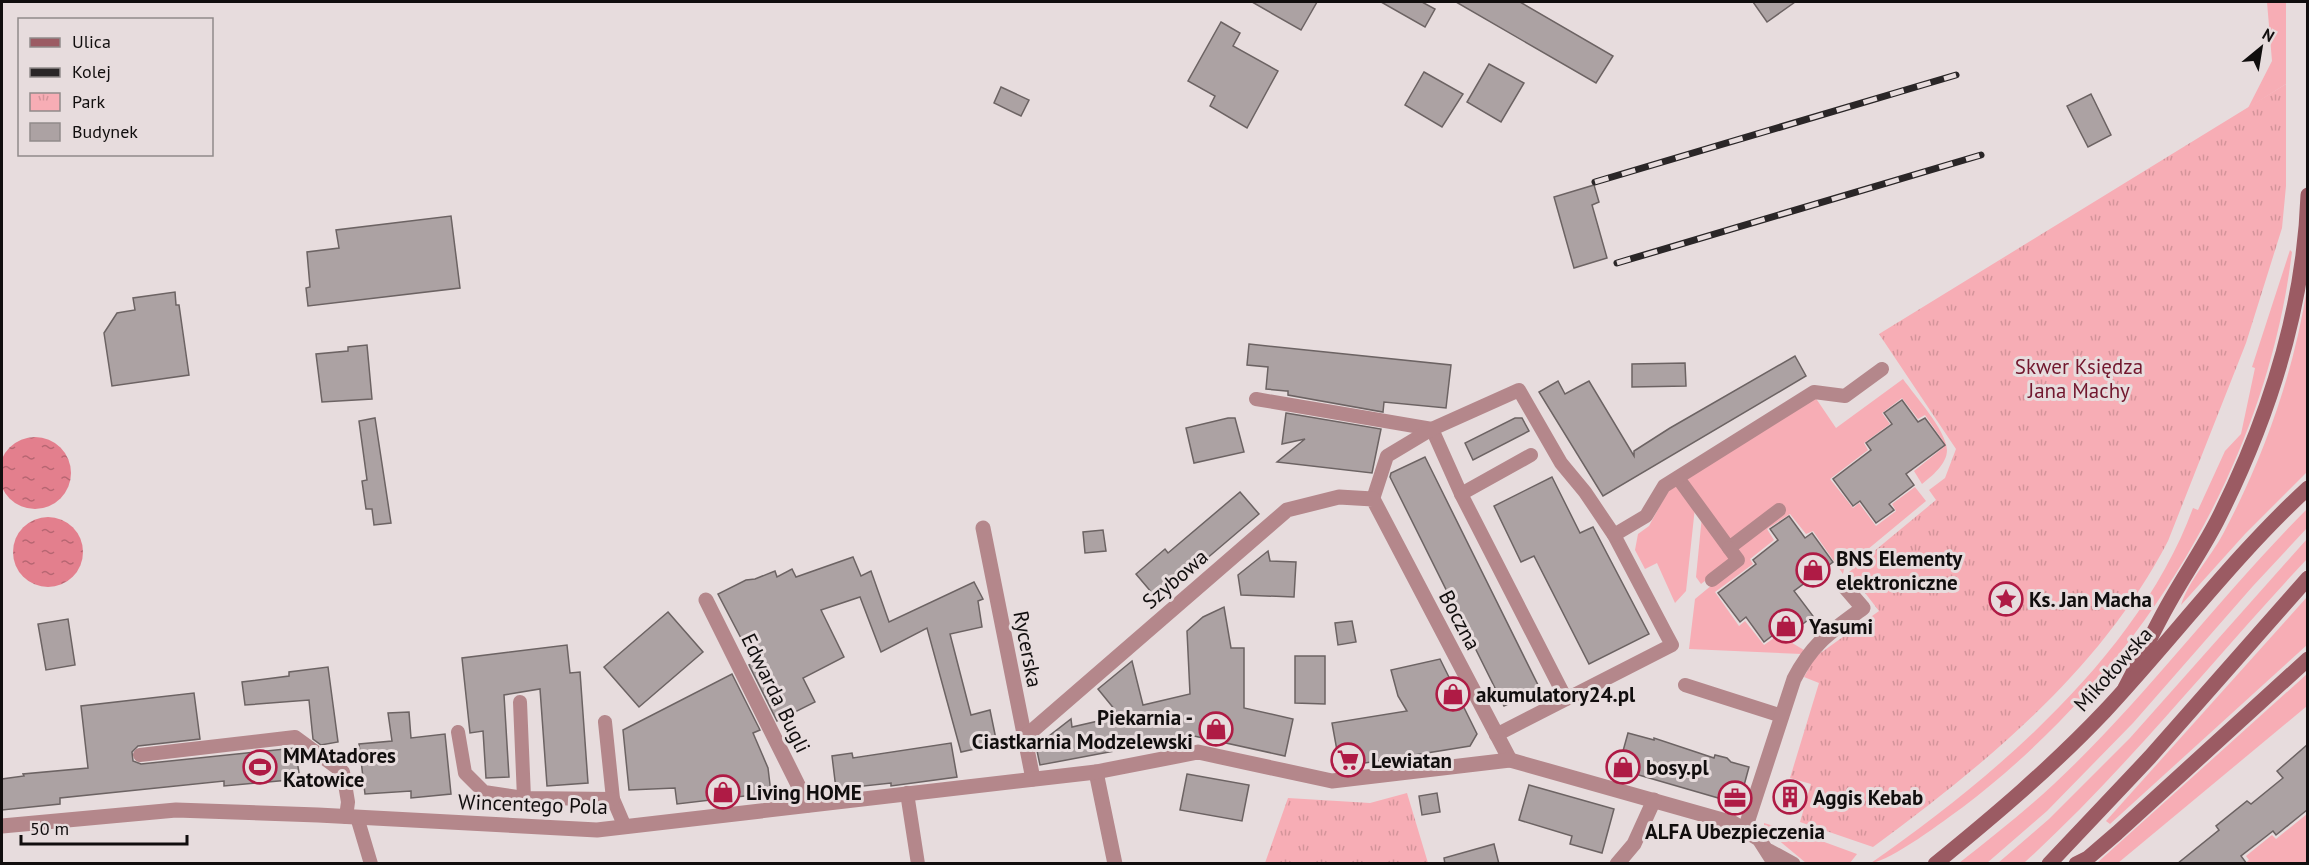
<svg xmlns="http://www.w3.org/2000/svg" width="2309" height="865" viewBox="0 0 2309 865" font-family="'PT Sans',sans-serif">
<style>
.grass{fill:#f7adb5}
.park{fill:url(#park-tufts)}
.water{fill:url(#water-ripples)}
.building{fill:#aca2a3;stroke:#6c6363;stroke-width:1.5}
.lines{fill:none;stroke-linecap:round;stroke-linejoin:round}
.lane{stroke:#b4878b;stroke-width:14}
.street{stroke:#b4878b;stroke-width:15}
.secondary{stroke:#9b5b63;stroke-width:15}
.rail-casing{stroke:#2a2627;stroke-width:7}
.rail{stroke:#e7dcdd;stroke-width:4.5;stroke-dasharray:14;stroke-linecap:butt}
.labels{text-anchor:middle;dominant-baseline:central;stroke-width:6;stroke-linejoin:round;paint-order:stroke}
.park-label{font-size:21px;fill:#72172e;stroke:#e7dcdd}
.poi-label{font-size:21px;font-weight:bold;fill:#110e0e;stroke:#e7dcdd;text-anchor:start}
.street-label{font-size:21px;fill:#110e0e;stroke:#e7dcdd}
</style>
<defs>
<pattern id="park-tufts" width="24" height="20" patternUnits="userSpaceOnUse" patternTransform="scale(1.5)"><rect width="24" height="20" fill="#f7adb5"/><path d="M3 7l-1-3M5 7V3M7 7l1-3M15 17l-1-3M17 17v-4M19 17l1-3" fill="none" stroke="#d3949a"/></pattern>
<pattern id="water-ripples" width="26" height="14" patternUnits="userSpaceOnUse" patternTransform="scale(1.5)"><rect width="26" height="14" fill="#e37f8d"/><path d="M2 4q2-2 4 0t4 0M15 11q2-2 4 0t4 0" fill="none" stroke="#b76672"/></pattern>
</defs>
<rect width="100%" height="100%" fill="#e7dcdd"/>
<g class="grass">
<polygon points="2267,2 2286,2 2286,84 2248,108 2272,61"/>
<path d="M 2290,250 L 2292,252 C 2265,471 2138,674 1963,807 C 1945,820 1891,861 1871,863 C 1995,777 2140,653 2193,508 L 2198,510 L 2225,451 L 2241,434 L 2255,368 L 2252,367 Z"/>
<path d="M 2307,288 L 2307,472 L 2245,534 L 2181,605 C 2189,580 2210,558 2223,534 C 2263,459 2294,373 2307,288 Z"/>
<path d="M 1903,379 C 1915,396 1946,430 1947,450 C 1947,464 1932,476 1922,484 L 1914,471 L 1944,447 L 1943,441 L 1925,415 L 1918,419 L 1902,398 L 1882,413 L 1890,424 L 1864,443 L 1868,450 L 1830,479 L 1853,508 L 1859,503 L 1876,526 L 1896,511 L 1892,504 L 1915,487 L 1926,501 L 1844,569 L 1843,574 L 1813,531 L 1806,534 L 1790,514 L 1767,529 L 1774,540 L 1750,559 L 1753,564 L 1715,592 L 1739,626 L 1745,621 L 1764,645 L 1781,633 L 1787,640 L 1804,650 L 1802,654 L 1689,649 L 1695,599 L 1741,561 L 1696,498 L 1686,591 L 1675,603 L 1657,563 L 1645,569 L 1635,550 L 1638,534 L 1649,526 L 1669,489 L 1815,397 L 1836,428 Z"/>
<path d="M 2307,509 L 2307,528 L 2253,586 L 2133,723 L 2047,811 L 1987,863 L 1959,863 C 1991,838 2024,812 2054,784 C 2145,699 2219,597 2307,509 Z"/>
<polygon points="1702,516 1733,559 1701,584 1696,577"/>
<path d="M 2307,539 L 2307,559 C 2212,660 2127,769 2024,863 L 1998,863 L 2049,819 L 2130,738 Z"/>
<polygon points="2307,597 2307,645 2110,824 2106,821"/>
<polygon points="2307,674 2307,706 2118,863 2097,863"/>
<polygon points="2307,814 2307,863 2244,864 2249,860 2246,856 2272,835 2276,839"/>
<polygon points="1764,823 1808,836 1857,854 1850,863 1806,863 1764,828"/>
</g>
<g class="park">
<path d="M 2286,84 L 2286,186 L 2282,228 L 2246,343 L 2168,541 C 2101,670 1988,762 1873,847 L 1800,822 L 1811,784 L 1790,778 L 1819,683 L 1804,677 L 1815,657 L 1879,611 L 1849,572 L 1936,500 L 1929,490 L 1945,478 L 1956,449 L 1879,334 Z"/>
<polygon points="1407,793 1428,863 1265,863 1288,798 1370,803"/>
</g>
<g class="water">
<circle cx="35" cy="473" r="36"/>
<circle cx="48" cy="552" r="35"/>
</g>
<g class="building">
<polygon points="1252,2 1317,2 1301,30"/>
<polygon points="1381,2 1422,2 1435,9 1425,27"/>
<polygon points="1456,2 1520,2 1613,56 1596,83"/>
<polygon points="1753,2 1795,2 1767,22"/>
<polygon points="1221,22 1240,33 1233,46 1278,71 1247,128 1210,106 1215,96 1188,81"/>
<polygon points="1489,64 1524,83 1501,122 1467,102"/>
<polygon points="1424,72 1463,94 1442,127 1405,105"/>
<polygon points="1001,87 1029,100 1021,116 994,103"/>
<polygon points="2091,94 2111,135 2088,147 2067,106"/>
<polygon points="1594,185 1599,202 1592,205 1607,258 1574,268 1554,197"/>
<polygon points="451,216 460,288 308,306 306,288 310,287 307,252 339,248 336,230"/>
<polygon points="175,292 176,305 179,305 189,375 112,386 104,333 117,313 135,310 133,298"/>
<polygon points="1249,344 1451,365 1446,408 1384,402 1383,412 1288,395 1288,391 1286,391 1266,389 1268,367 1247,365"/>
<polygon points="367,345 372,399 322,402 316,354 348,351 348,347"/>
<polygon points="1795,356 1806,376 1603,496 1539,392 1558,381 1565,394 1589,381 1634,456 1634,451 1670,428"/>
<polygon points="1685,363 1686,386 1632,387 1632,364"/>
<polygon points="1902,400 1918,422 1925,418 1945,445 1906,474 1914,485 1889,504 1894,510 1876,523 1860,501 1853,506 1833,479 1871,450 1866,443 1892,424 1884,413"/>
<polygon points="1286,413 1381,429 1372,473 1277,462 1305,439 1282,444"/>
<polygon points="375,418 391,523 374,525 372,509 366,509 362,481 367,480 359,421"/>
<polygon points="1228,418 1235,418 1244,452 1194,463 1186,428"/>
<polygon points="1515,418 1522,418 1529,431 1473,460 1465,443"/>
<polygon points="1425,457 1540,689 1504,706 1390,477 1391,473"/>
<polygon points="1552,477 1580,533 1593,527 1649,634 1589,664 1534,556 1521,562 1494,506"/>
<polygon points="1240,492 1259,514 1158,600 1136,574 1165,549 1168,553"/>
<polygon points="1789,516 1805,538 1812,533 1833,562 1794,591 1813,616 1795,630 1793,627 1785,633 1781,629 1764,642 1746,617 1740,622 1718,593 1756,564 1753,560 1778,540 1770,529"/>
<polygon points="1103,530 1106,551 1085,553 1083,532"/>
<polygon points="1268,551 1270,561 1296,562 1294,597 1241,595 1238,575"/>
<polygon points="853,557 861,576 871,571 889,622 974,582 983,599 978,601 982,627 950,634 971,715 990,710 997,744 961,752 927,628 881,652 860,597 821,610 844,657 803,678 815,702 777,721 749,665 754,663 718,594 746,580 755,579 775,571 777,577 792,569 796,577"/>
<polygon points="1224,607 1231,648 1244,648 1244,708 1293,719 1285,756 1194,736 1040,765 1036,746 1071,719 1072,727 1120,716 1098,689 1132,661 1143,705 1190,694 1187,631 1203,617"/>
<polygon points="668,612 703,652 639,707 604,667"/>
<polygon points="68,619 75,665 46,670 38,624"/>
<polygon points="1352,621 1356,642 1338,645 1335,623"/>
<polygon points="567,645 570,673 580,672 588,783 547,786 540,689 504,695 509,777 486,778 483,731 470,733 462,658"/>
<polygon points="1295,656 1325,656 1325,704 1295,703"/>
<polygon points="1440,659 1477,734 1470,746 1340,767 1332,723 1407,711 1398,696 1391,670"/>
<polygon points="328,667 338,742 321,745 313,739 309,700 245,705 242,682 289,676 289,672"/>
<polygon points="732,674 760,730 753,733 768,768 771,793 677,804 675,788 629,790 623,730"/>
<polygon points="194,693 200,739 138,746 132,752 133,761 141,764 295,748 300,779 224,786 224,781 60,798 60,804 2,810 2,779 24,776 23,774 88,768 81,706"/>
<polygon points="409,712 411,738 445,734 451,794 411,798 411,791 365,794 359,744 392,741 388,713"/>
<polygon points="1628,733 1654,740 1654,738 1714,758 1715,755 1727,758 1731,762 1749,767 1739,804 1618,769"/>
<polygon points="951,743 957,777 891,786 891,783 836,789 832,756 852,753 853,758"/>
<polygon points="2307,745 2307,810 2276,835 2273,831 2241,856 2247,864 2177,864 2219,830 2216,826 2247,801 2251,804 2283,778 2277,771"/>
<polygon points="1187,774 1249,785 1242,821 1180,810"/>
<polygon points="1780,784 1805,791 1800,810 1775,803"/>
<polygon points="1529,785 1614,809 1602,853 1570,844 1572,836 1519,820"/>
<polygon points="1437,793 1440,812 1422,815 1419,796"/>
<polygon points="1494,844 1499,864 1445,864 1444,858"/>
</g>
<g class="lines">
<g class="lane">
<polyline points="1256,399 1432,429"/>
<polyline points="1432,429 1461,494 1566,699"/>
<polyline points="1678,478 1729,548 1779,510"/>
<polyline points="1461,494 1531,455"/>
<polyline points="1373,499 1387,456 1432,429 1519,390 1561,463 1585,492 1614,535 1665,632 1672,645 1496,735"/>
<polyline points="1614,535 1646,516 1664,486 1814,392 1845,396 1882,369"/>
<polyline points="1712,580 1738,560 1729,548"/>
<polyline points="1685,685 1782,716"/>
<polyline points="520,702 524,798"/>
<polyline points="605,722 613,799 625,827"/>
<polyline points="458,732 465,773 484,792 524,798 613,799"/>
<polyline points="140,755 295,737 343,772 348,802 346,817"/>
<polyline points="907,793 918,864"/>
<polyline points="357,817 371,864"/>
</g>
<g class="street">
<polyline points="983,528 1033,779"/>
<polyline points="706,600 808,805"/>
<polyline points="1025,737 1287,510 1339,497 1373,499 1510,760"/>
<polyline points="1096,772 1115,864"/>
<polyline points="2,826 176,810 318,815 597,830 1096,772 1198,752 1332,781 1510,760 1733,823 1759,839 1775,864"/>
<path d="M 1745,829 L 1794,679 C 1813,642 1831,632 1863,608 L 1844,586"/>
<polyline points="1769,851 1793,864"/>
<polyline points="1617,864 1634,844 1654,800"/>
</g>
<g class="secondary">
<path d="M 2125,688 C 2140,660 2153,631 2169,603 C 2184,576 2202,550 2217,521 C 2268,420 2304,309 2308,195"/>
<path d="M 1935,864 C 1994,816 2052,767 2105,711 C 2173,638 2234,556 2308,488"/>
<polyline points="2049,864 2150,757 2308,578"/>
<polyline points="2076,864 2088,858 2117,833 2308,659"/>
</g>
<g class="rail-casing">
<g id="rail">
<polyline points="1595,182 1956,75"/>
<polyline points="1617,263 1981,155"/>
</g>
</g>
<use href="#rail" class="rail"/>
</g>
<defs>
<g id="shop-ring" transform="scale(1.725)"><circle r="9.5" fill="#e7dcdd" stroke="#af1b45" stroke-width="1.5"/><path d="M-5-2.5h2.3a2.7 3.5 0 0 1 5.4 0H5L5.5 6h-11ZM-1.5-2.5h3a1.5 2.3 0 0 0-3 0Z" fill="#af1b45"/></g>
<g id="sight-ring" transform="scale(1.725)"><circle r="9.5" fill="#e7dcdd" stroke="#af1b45" stroke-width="1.5"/><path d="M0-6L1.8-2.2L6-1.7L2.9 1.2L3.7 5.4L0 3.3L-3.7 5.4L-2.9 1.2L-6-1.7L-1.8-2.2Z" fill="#af1b45"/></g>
<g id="supermarket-ring" transform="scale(1.725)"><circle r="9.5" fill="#e7dcdd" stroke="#af1b45" stroke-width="1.5"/><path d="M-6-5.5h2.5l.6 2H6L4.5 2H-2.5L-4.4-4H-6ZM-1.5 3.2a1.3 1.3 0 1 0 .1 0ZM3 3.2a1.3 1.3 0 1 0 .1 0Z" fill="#af1b45"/></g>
<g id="stadium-ring" transform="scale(1.725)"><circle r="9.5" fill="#e7dcdd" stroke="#af1b45" stroke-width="1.5"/><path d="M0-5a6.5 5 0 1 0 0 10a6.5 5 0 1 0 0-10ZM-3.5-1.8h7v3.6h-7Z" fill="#af1b45"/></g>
<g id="building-ring" transform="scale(1.725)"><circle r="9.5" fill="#e7dcdd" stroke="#af1b45" stroke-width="1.5"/><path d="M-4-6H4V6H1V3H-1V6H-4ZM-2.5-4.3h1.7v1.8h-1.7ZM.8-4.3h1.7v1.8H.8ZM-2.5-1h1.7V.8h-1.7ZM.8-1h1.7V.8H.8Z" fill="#af1b45"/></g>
<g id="office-ring" transform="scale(1.725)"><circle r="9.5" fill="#e7dcdd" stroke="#af1b45" stroke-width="1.5"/><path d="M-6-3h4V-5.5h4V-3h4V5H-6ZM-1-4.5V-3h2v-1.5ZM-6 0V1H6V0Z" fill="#af1b45"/></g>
</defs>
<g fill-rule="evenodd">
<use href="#shop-ring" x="1813" y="570"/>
<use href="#sight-ring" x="2006" y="599"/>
<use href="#shop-ring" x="1786" y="626"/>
<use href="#shop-ring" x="1453" y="694"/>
<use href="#shop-ring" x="1216" y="729"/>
<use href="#supermarket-ring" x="1348" y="760"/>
<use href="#stadium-ring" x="260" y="767"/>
<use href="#shop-ring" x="1623" y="767"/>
<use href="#shop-ring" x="723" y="792"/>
<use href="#building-ring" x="1790" y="797"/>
<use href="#office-ring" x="1735" y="798"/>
</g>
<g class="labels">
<g class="park-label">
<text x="2079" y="366">Skwer Księdza<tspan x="2079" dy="24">Jana Machy</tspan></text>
</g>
<g class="poi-label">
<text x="1836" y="558">BNS Elementy<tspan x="1836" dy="24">elektroniczne</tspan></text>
<text x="2029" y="599">Ks. Jan Macha</text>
<text x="1809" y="626">Yasumi</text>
<text x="1476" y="694">akumulatory24.pl</text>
<text x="1193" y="717" text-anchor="end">Piekarnia -<tspan x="1193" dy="24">Ciastkarnia Modzelewski</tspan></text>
<text x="283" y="755">MMAtadores<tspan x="283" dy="24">Katowice</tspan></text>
<text x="1371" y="760">Lewiatan</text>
<text x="1646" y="767">bosy.pl</text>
<text x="746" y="792">Living HOME</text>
<text x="1813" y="797">Aggis Kebab</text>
<text x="1735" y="831" text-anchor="middle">ALFA Ubezpieczenia</text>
</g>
<g class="street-label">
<text transform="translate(1175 579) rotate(-41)">Szybowa</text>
<text transform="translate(1460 620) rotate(62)">Boczna</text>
<text transform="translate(1028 649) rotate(79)">Rycerska</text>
<text transform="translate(2113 669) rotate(-48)">Mikołowska</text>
<text transform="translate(776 693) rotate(64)">Edwarda Bugli</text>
<text transform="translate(533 804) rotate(2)">Wincentego Pola</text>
</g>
</g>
<rect width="2309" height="865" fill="none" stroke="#110e0e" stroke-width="6"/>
<rect x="18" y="18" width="195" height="138" fill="#e7dcdd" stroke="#918a8a" stroke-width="1.5"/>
<rect x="30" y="38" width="30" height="9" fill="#9b5b63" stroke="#918a8a" stroke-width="1.5"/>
<text x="72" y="48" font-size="18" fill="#110e0e">Ulica</text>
<rect x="30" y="68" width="30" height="9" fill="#2a2627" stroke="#918a8a" stroke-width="1.5"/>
<text x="72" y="78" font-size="18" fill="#110e0e">Kolej</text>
<rect x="30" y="93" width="30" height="18" fill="url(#park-tufts)" stroke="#918a8a" stroke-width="1.5"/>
<text x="72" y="108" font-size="18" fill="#110e0e">Park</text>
<rect x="30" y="123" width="30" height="18" fill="#aca2a3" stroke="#918a8a" stroke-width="1.5"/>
<text x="72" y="138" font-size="18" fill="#110e0e">Budynek</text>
<g transform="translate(2261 48) rotate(30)" stroke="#e7dcdd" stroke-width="4.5" paint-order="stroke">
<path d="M0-4.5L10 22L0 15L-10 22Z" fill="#110e0e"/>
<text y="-9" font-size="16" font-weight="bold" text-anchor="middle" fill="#110e0e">N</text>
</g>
<path d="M21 835v9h166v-9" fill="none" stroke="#110e0e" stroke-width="3"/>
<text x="30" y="835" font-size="18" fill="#110e0e" stroke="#e7dcdd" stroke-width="4.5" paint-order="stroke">50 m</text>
</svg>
